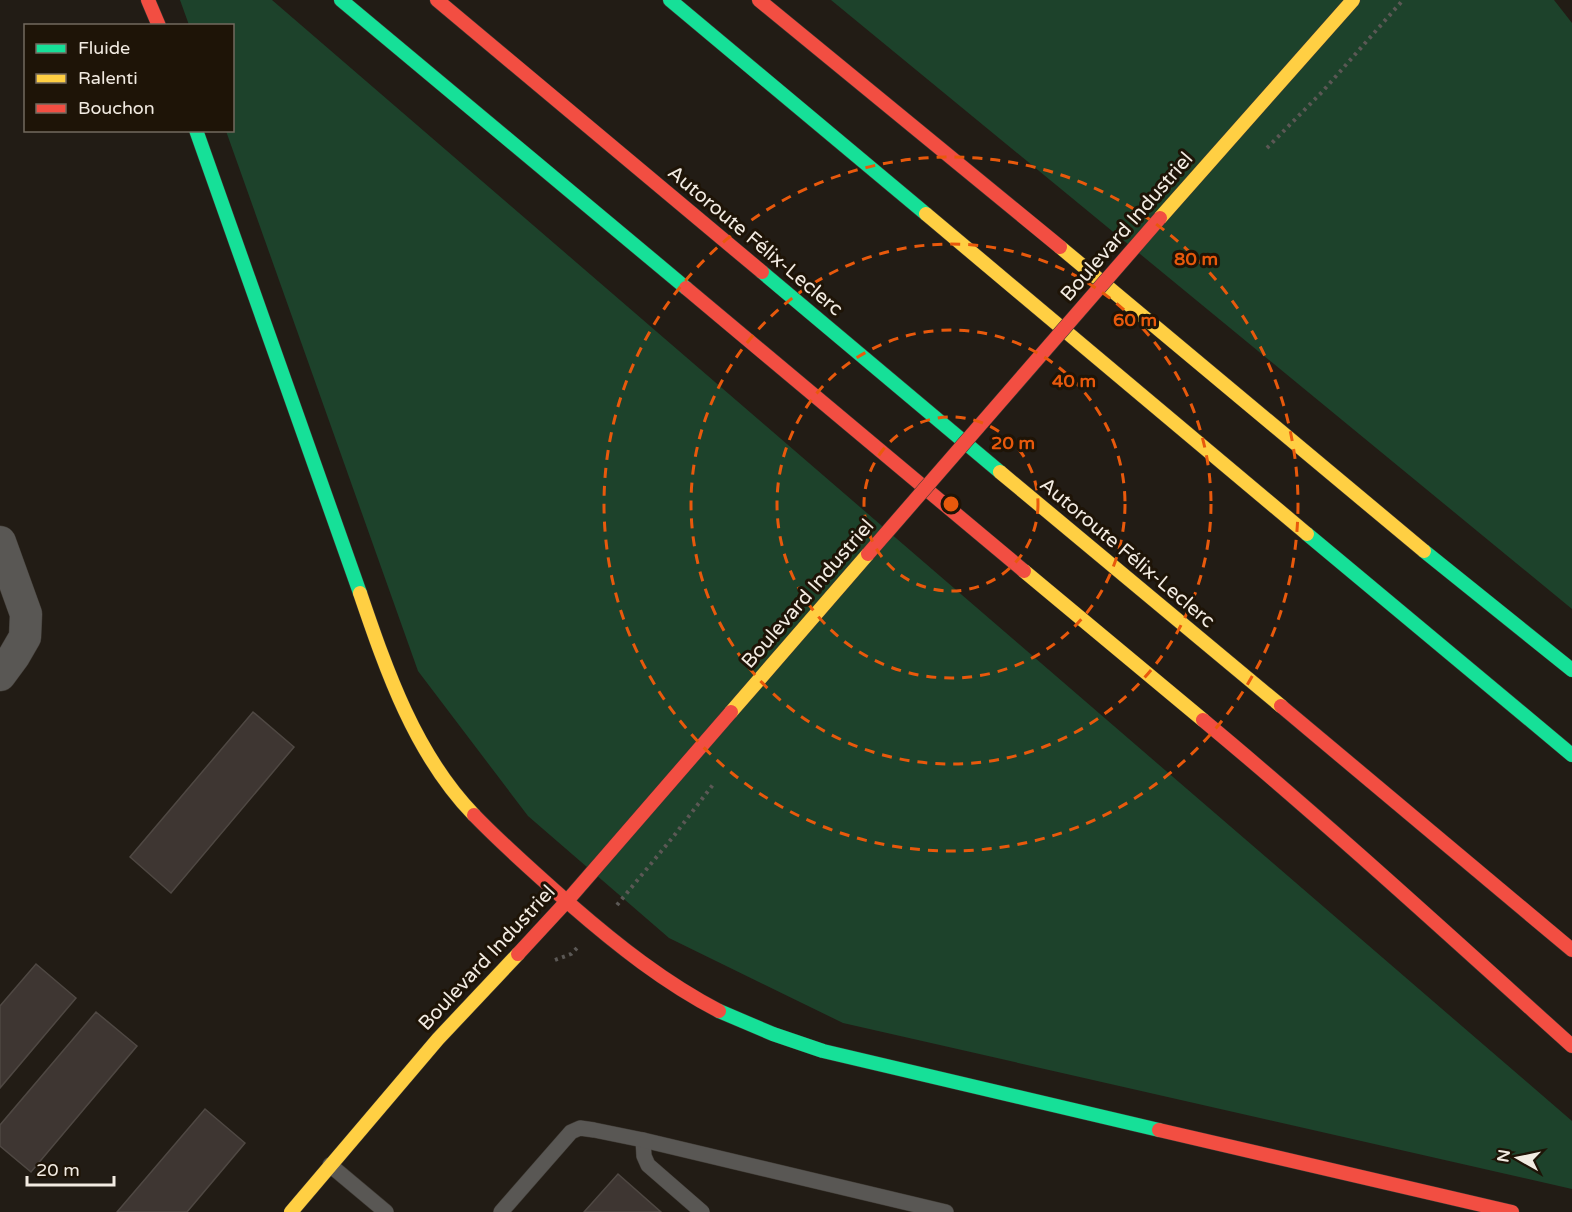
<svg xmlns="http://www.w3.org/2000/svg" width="1572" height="1212" viewBox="0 0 1572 1212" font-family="'Varela Round',sans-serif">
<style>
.green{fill:#1d422b}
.building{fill:#3e3632;stroke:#4f4843;stroke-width:1.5}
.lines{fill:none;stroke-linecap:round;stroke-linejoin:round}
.lane-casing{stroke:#3e3933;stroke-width:16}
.street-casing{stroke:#3e3933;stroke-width:33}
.fast-casing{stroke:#3e3933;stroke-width:15}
.slow-casing{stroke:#3e3933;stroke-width:15}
.jam-casing{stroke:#3e3933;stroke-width:15}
.path{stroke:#5b5855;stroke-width:4;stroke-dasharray:3 4.5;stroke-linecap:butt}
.lane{stroke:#595754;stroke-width:15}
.street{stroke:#595754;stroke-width:32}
.fast{stroke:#16e098;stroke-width:14}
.slow{stroke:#ffcf43;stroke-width:14}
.jam{stroke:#f24e42;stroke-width:14}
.jam-bridge-casing{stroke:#3e3933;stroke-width:15;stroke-linecap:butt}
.jam-bridge{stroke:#f24e42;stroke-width:14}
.ring{fill:none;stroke:#e8590c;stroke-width:3;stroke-dasharray:10 8}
.labels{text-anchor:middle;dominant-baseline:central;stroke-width:6;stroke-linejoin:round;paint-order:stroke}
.street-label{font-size:20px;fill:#f2ebe2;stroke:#1e1407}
.centre{fill:#e8590c;stroke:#1e1407;stroke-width:3}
.ring-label{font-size:18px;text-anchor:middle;font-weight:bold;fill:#e8590c;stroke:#1e1407;stroke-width:6;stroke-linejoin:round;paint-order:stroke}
</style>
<rect width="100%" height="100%" fill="#221c15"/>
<g class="green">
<polygon points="180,0 272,0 1572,1121 1572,1189 843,1023 669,938 528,816 418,671 226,131 232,130 232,26 189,25"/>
<polygon points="831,0 1554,0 1572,23 1572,609"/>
</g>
<g class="building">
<polygon points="253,712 294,747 171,893 130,857"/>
<polygon points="36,964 76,998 0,1088 0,1006"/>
<polygon points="96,1012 137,1046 31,1172 0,1146 0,1125"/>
<polygon points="205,1109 245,1143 187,1212 117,1212"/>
<polygon points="618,1174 661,1212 584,1212"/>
</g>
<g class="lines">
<g class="lane-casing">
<g id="lane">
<polyline points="643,1140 644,1156 648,1165 702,1212"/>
<polyline points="330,1165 386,1212"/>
<polyline points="501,1212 571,1132 580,1128 594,1130 643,1140 946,1212"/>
</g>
</g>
<g class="street-casing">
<polyline id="street" points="0,542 26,614 25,637 14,656 0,675"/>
</g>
<g class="fast-casing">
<g id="fast">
<polyline points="341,0 686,288"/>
<polyline points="670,0 926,214"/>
<polyline points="196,130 360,593"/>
<polyline points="762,272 1000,472"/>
<polyline points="1307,534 1572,755"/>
<polyline points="1424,551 1572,670"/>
<polyline points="719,1011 773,1034 823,1051 1159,1130"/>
</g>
</g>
<g class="slow-casing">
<g id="slow">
<polyline points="926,214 1307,534"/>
<polyline points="1160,218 1353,0"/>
<polyline points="1060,247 1424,551"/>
<polyline points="1000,472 1281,706"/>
<polyline points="1024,571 1203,720"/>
<path d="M 360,593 C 387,672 415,754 474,815"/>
<polyline points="731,712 868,554"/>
<polyline points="291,1212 438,1039 518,954"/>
</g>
</g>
<g class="jam-casing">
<g id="jam">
<polyline points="148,0 159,26"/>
<polyline points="437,0 762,272"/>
<polyline points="759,0 1060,247"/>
<polyline points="686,288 1024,571"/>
<polyline points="1281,706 1572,950"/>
<path d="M 1203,720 C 1329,825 1450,936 1572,1046"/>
<path d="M 474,815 C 505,847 538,876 571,905 C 617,945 665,983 719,1011"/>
<polyline points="518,954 567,901 731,712"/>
<polyline points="1159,1130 1512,1212"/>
</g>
</g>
<g class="path">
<polyline points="1267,148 1322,92 1403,0"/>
<polyline points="617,905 673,837 715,782"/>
<polyline points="555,960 571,954 577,948"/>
</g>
<use href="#lane" class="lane"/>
<use href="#street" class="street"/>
<use href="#fast" class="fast"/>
<use href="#slow" class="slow"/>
<use href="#jam" class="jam"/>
<g class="jam-bridge-casing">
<polyline id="jam-bridge" points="868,554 1160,218"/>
</g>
<use href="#jam-bridge" class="jam-bridge"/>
</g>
<g class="ring">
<circle cx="951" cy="504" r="87"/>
<circle cx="951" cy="504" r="174"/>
<circle cx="951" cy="504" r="260"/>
<circle cx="951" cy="504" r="347"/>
</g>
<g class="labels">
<g class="street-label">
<text transform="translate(1127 227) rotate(-49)">Boulevard Industriel</text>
<text transform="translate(755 241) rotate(40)">Autoroute Félix-Leclerc</text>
<text transform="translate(1127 553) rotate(40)">Autoroute Félix-Leclerc</text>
<text transform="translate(808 594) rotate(-49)">Boulevard Industriel</text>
<text transform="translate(487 958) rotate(-47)">Boulevard Industriel</text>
</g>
</g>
<circle cx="951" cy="504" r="9" class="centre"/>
<g class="ring-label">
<text x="1196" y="265">80 m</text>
<text x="1135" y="326">60 m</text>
<text x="1074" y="387">40 m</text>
<text x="1013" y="449">20 m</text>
</g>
<rect x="24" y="24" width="210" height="108" fill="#1e1407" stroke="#736a5f" stroke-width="1.5"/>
<rect x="36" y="44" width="30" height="9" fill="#16e098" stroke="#736a5f" stroke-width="1.5"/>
<text x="78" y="54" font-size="18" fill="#f2ebe2">Fluide</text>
<rect x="36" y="74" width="30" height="9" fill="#ffcf43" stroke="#736a5f" stroke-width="1.5"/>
<text x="78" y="84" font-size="18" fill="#f2ebe2">Ralenti</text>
<rect x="36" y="104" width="30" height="9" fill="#f24e42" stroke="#736a5f" stroke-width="1.5"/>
<text x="78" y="114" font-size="18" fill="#f2ebe2">Bouchon</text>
<g transform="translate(1518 1158) rotate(279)" stroke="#1e1407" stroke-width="4.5" paint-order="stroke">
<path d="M0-4.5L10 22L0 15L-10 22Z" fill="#f2ebe2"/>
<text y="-9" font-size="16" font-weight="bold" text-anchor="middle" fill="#f2ebe2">N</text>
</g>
<path d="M27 1176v9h87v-9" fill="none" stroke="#f2ebe2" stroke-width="3"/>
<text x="36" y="1176" font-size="18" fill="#f2ebe2" stroke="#1e1407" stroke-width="4.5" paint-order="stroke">20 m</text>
</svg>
